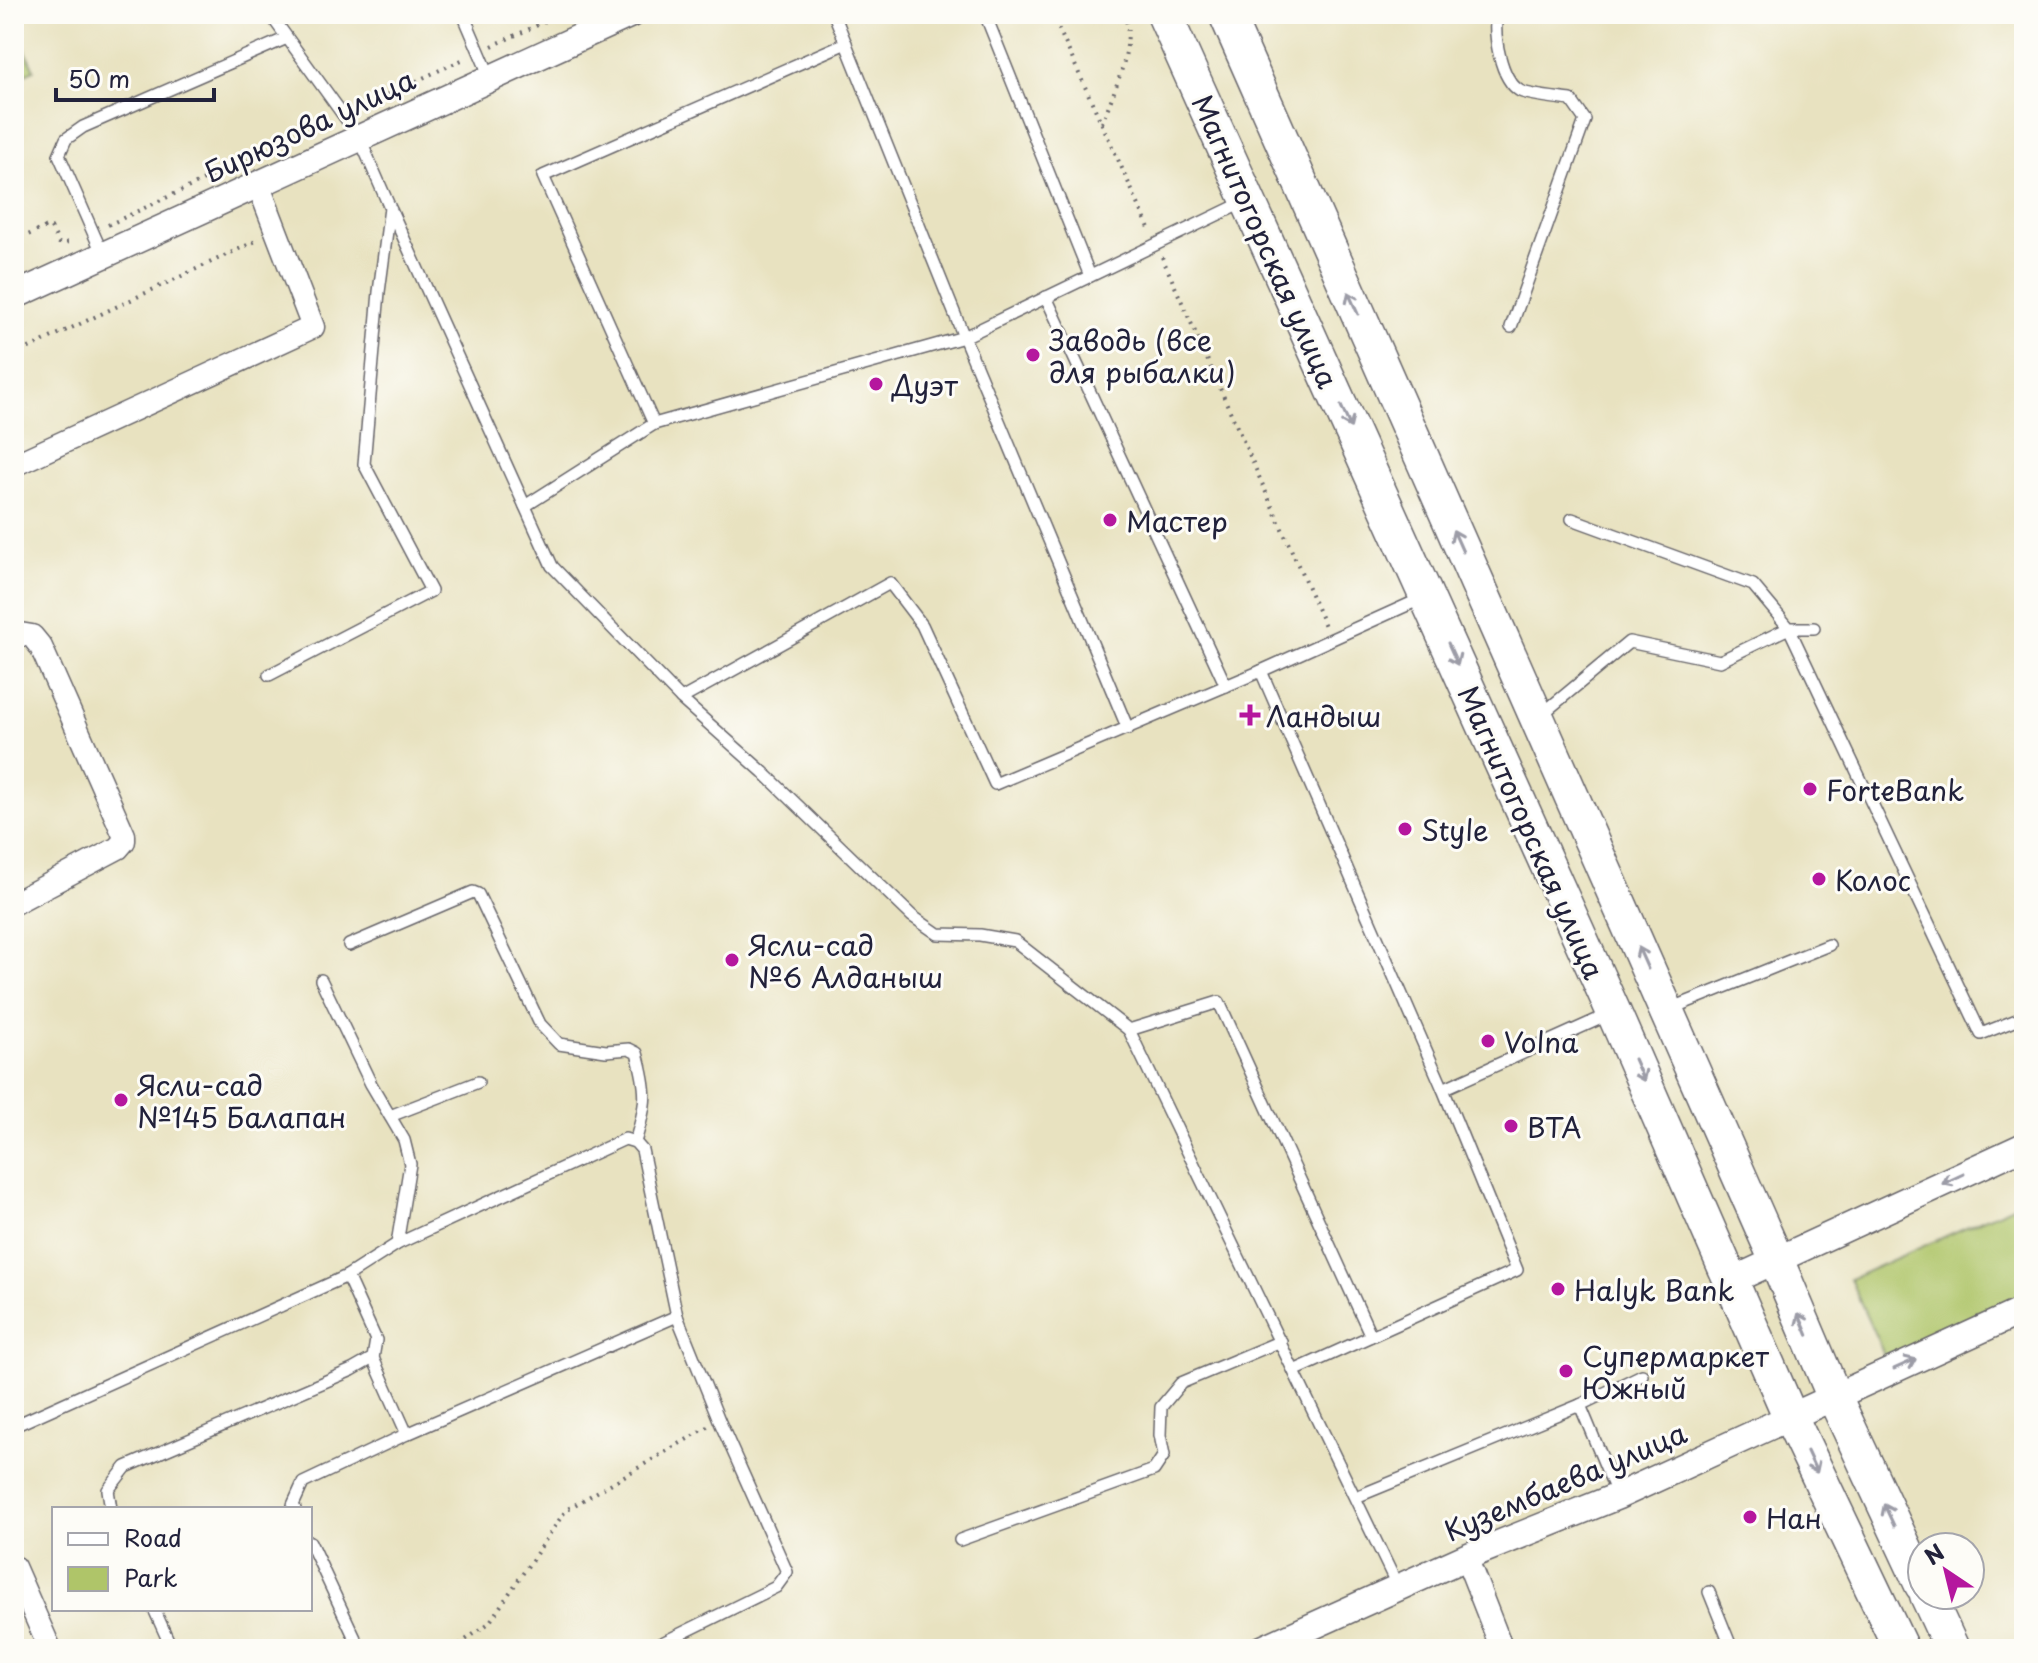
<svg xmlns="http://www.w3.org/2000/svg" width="2038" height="1663" viewBox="0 0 2038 1663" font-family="'Playpen Sans',sans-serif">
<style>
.green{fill:#afc569;stroke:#687452;stroke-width:2}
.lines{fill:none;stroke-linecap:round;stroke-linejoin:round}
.service-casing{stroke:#67656a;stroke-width:14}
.minor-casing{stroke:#67656a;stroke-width:25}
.tertiary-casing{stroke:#67656a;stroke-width:29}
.primary-casing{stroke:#67656a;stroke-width:37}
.path{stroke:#67656a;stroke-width:4;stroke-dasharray:2 6;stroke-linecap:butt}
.service{stroke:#fff;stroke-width:11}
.minor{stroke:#fff;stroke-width:22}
.tertiary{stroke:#fff;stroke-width:26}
.primary{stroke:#fff;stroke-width:34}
.oneway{stroke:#9c9ca7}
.poi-dot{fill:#b5179e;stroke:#fdfcf7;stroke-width:3}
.labels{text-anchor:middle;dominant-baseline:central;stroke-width:6;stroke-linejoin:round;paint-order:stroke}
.street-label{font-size:28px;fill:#22223b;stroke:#fdfcf7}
.poi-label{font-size:28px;fill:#22223b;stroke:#fdfcf7;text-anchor:start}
</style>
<rect width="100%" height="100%" fill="#fdfcf7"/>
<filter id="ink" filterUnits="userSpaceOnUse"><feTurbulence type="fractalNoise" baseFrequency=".0125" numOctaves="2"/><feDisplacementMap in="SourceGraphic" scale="16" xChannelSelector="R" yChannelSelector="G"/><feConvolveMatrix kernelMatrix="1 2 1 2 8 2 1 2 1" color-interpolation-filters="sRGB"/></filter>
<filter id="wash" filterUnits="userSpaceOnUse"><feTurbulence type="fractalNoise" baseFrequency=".006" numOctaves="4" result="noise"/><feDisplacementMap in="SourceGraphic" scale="32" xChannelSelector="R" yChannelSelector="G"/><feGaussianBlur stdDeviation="1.8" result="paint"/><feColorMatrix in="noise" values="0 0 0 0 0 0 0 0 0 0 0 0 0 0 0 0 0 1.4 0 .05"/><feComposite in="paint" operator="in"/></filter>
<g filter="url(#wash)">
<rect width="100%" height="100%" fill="#e8e2c0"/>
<g class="green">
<polygon points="14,23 34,70 14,79"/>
<polygon points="2024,1201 2024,1306 1889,1366 1850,1279"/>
</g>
</g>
<g filter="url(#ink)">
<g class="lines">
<g class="service-casing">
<g id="service">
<polyline points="463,14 490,77"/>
<polyline points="834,14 964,337 1128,729"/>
<polyline points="985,14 1090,276"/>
<path d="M 1497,14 C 1493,34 1500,79 1520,91 C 1531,96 1558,98 1571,100 L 1585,120 L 1511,327"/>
<polyline points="846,43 543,176 654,424 964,337 1244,202"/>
<polyline points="391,210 552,566 681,699"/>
<polyline points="103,255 59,155 66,139 83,127 287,38"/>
<polyline points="1046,297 1226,686"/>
<polyline points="525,506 654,424"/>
<polyline points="1572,519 1753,585 1789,628 1814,628"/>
<polyline points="1261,671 1425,597"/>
<polyline points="269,675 431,591 364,464 379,292 390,208 359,137 270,14"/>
<polyline points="1541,715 1629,642 1720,661 1789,628 1981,1034 2024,1017"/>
<path d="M 349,945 L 473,892 L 478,894 L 540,1024 L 559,1044 L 606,1051 L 629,1049 L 637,1053 C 648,1093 647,1103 635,1142"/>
<polyline points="321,980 371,1084 404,1140 410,1164 397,1244 625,1139 635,1142 642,1150 677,1316 719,1420 787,1572 776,1587 650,1649"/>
<polyline points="1670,1009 1829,945"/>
<polyline points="1129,1030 1015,941 980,935 938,934 912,916 763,772 681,699 890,583 922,625 995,784 1261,671 1443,1089 1517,1270 1296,1370"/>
<polyline points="1443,1089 1610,1014"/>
<polyline points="390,1116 478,1082"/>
<polyline points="347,1276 397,1244"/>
<polyline points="1371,1336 1219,1002 1129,1030 1398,1587"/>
<polyline points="1580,1405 1618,1496"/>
<polyline points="14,1426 347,1276 376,1340 373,1358 352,1370 126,1467 108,1490 111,1509"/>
<polyline points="407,1434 677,1316"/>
<polyline points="1356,1497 1580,1405 1642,1375"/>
<polyline points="295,1509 293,1505 303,1483 407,1434 373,1358"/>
<polyline points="960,1540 1154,1470 1164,1455 1160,1435 1161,1407 1181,1383 1281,1341"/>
<polyline points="310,1542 360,1649"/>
<polyline points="1709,1592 1732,1649"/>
<polyline points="154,1609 172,1649"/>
</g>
</g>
<g class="minor-casing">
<g id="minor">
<polyline points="14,465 313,327 258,184"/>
<polyline points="14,633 32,636 41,647 124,835 124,841 118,848 14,903"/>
<polyline points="1466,1557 1502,1649"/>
<polyline points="14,1567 50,1649"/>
</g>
</g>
<g class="tertiary-casing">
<g id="tertiary">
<polyline points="14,296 631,14"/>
<polyline points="1731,1281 2024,1146"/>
<polyline points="1262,1649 1466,1557 1618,1496 2024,1310"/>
</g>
</g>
<g class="primary-casing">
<g id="primary">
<polyline points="1164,14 1614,1013 1790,1416 1901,1649"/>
<polyline points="1226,14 1776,1259 1834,1396 1922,1585"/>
<polyline points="1927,1595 1952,1649"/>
</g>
</g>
<g class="path">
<polyline points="1052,14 1150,230"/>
<polyline points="492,46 562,14"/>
<polyline points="358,108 466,58"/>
<path d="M 1102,123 C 1113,93 1137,44 1124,14"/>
<polyline points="108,225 328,122"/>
<polyline points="14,241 46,227 51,228 59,243 71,242"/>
<polyline points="1162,257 1325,626"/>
<polyline points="14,355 258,240"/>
<polyline points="453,1649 489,1623 566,1510 708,1427"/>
</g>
<use href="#service" class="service"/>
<use href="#minor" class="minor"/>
<use href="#tertiary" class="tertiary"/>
<use href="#primary" class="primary"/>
</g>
<defs><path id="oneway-shaft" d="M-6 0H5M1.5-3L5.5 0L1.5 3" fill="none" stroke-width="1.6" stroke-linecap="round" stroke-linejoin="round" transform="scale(2)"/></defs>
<g class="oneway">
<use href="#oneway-shaft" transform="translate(1353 303) rotate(-114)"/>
<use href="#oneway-shaft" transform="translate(1346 417) rotate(66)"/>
<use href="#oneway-shaft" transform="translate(1458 541) rotate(-114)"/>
<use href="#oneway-shaft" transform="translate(1453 654) rotate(66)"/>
<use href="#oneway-shaft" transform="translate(1643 958) rotate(-114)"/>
<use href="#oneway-shaft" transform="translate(1639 1070) rotate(66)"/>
<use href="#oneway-shaft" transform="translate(1953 1179) rotate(155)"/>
<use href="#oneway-shaft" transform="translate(1803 1324) rotate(-113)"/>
<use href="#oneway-shaft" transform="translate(1905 1364) rotate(-24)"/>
<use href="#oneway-shaft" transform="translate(1812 1462) rotate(65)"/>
<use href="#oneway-shaft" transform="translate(1889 1515) rotate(-115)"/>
</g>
</g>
<g class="poi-dot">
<circle cx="1033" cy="355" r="8"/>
<circle cx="876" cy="384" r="8"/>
<circle cx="1110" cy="520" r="8"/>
<path d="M1246 703h8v8h8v8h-8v8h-8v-8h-8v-8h8z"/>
<circle cx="1810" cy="789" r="8"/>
<circle cx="1405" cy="829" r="8"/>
<circle cx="1819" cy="879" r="8"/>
<circle cx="732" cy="960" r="8"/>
<circle cx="1488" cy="1041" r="8"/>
<circle cx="121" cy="1100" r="8"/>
<circle cx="1511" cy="1126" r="8"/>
<circle cx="1558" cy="1289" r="8"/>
<circle cx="1566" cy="1371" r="8"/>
<circle cx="1750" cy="1517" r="8"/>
</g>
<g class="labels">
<g class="street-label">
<text transform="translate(309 125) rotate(-25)">Бирюзова улица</text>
<text transform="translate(1266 241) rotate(66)">Магнитогорская улица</text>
<text transform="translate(1532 832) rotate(66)">Магнитогорская улица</text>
<text transform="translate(1565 1481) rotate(-23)">Кузембаева улица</text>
</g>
<g class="poi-label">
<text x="1049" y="339">Заводь (все<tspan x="1049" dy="32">для рыбалки)</tspan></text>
<text x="892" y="384">Дуэт</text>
<text x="1126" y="520">Мастер</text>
<text x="1266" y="715">Ландыш</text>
<text x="1826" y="789">ForteBank</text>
<text x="1421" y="829">Style</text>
<text x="1835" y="879">Колос</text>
<text x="748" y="944">Ясли-сад<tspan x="748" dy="32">№6 Алданыш</tspan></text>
<text x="1504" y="1041">Volna</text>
<text x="137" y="1084">Ясли-сад<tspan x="137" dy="32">№145 Балапан</tspan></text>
<text x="1527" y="1126">BTA</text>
<text x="1574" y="1289">Halyk Bank</text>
<text x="1582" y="1355">Супермаркет<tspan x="1582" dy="32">Южный</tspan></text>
<text x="1766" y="1517">Нан</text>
</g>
</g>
<rect width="2038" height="1663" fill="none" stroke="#fdfcf7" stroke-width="48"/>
<rect x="52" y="1507" width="260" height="104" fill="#fdfcf7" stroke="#a5a5ac" stroke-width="2"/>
<rect x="68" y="1533" width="40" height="12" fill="#ffffff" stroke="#a5a5ac" stroke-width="2"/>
<text x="124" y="1547" font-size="24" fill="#22223b">Road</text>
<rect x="68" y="1567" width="40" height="24" fill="#afc569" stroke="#a5a5ac" stroke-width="2"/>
<text x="124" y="1587" font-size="24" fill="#22223b">Park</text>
<g transform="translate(1946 1571) rotate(325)"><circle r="38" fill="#fdfcf7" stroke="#a5a5ac" stroke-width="2"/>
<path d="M0-6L14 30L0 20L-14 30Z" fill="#b5179e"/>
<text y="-12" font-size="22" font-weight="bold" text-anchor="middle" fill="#22223b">N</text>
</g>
<path d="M56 88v12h158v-12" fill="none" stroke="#22223b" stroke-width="4"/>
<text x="68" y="88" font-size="24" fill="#22223b" stroke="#fdfcf7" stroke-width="6" paint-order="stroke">50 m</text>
</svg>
